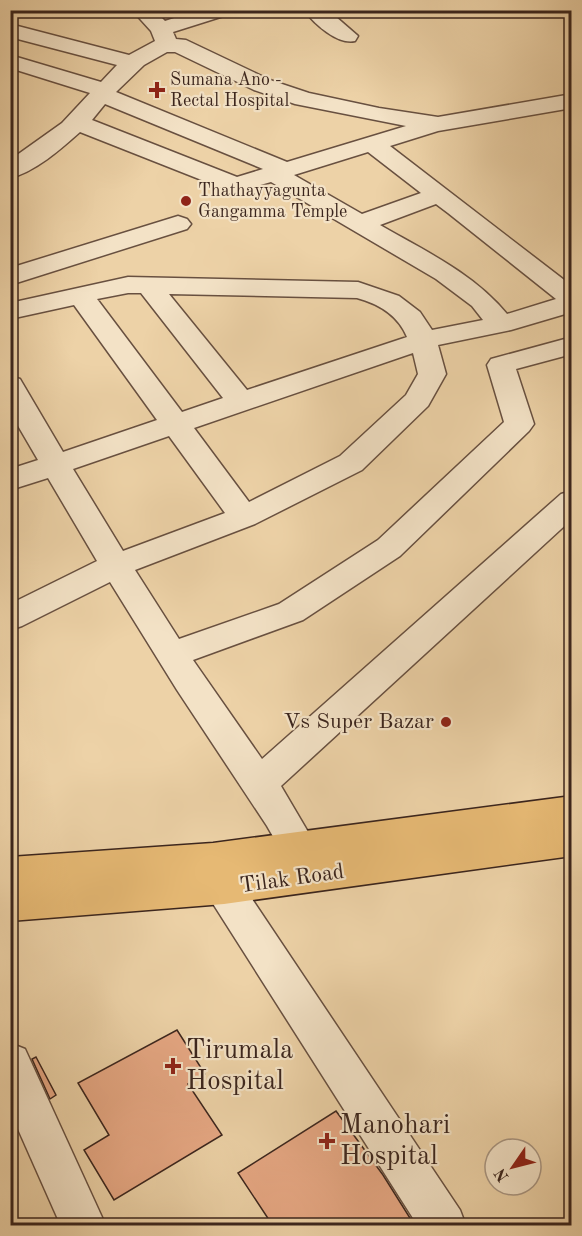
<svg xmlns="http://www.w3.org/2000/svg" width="582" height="1236" viewBox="0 0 582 1236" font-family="'Old Standard TT',serif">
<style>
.building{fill:#e7a884;stroke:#3b251d;stroke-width:1.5}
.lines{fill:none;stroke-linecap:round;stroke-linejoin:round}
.minor-casing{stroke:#685040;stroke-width:3}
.major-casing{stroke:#3b251d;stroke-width:3}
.minor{fill:#f3e2c6;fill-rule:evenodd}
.major{fill:#e6b974;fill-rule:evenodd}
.poi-dot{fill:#8f2418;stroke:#f3e2c6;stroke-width:2}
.labels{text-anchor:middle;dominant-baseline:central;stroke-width:4.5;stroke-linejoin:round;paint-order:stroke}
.far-poi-label{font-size:18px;fill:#3b251d;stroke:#f3e2c6;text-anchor:start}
.poi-label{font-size:22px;fill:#3b251d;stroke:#f3e2c6;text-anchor:end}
.street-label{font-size:22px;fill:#3b251d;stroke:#f3e2c6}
.near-poi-label{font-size:27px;fill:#3b251d;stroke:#f3e2c6;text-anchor:start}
</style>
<rect width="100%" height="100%" fill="#edd2a7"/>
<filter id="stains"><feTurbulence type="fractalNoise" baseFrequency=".00333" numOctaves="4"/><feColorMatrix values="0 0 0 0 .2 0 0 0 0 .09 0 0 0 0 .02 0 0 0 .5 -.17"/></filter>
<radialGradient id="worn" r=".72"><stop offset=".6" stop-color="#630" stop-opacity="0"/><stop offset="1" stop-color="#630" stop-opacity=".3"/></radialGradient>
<g class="building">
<polygon points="177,1030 205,1074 188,1084 222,1135 114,1200 84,1150 109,1135 78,1083"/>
<polygon points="36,1057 56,1095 50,1099 32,1059"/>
<polygon points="336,1111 383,1175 415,1226 273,1226 238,1173"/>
</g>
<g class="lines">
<g class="minor-casing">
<g id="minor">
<path d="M 132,10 L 154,10 L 165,21 L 199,10 L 233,10 L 230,14 L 173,32 L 176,39 L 186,40 L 270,80 L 309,93 L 379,108 L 438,117 L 572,94 L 572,108 L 438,131 L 390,146 L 572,286 L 572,312 L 511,330 L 438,345 L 446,374 L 428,406 L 362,470 L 255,524 L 135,570 L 179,639 L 279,604 L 378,540 L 504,422 L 487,365 L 491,359 L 572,337 L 572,354 L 516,369 L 534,424 L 529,431 L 400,556 L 303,620 L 193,660 L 262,759 L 561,494 L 572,491 L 572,519 L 281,786 L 331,871 L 325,882 L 312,887 L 299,882 L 267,826 L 177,690 L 110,582 L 22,626 L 10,630 L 10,604 L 97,561 L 48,478 L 10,490 L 10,469 L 38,460 L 10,412 L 10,376 L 20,379 L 63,452 L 157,420 L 74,305 L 10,319 L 10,303 L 128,277 L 358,282 L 399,296 L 420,312 L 432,330 L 483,320 L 472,306 L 436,279 L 271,182 L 236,192 L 227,190 L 80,132 C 61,149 35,172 10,178 L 10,160 L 62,123 L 90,93 L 10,68 L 10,55 L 101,82 L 117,65 L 10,37 L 10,24 L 129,55 L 155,41 L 151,31 ZM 167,52 L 175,52 L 254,90 L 295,104 L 406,126 L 287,162 L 116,92 L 144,65 ZM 105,104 L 263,169 L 237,177 L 92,120 ZM 368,152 L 421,193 L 362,214 L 294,175 ZM 436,204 L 448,213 L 556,299 L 507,314 C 473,273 425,251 380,225 ZM 128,293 L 141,293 L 223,398 L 182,412 L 97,299 ZM 169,294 L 357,298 C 379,304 398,315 407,337 L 247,390 ZM 413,353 L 418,374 L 406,395 L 340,456 L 249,502 L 194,428 ZM 169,436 L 225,513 L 123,551 L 73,469 Z"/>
<path d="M 304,10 L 328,10 L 358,36 L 355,41 C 338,45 314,24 304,10 Z"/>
<polygon points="178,216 187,219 191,224 187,229 10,285 10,268"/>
<polygon points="214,846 227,851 240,881 460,1210 466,1226 418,1226 210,899 195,862 201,851"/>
<polygon points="10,1043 25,1049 106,1226 61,1226 10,1111"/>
</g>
</g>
<g class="major-casing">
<polygon id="major" points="572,796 572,856 224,904 10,921 10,857 213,843"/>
</g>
<use href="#minor" class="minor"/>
<use href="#major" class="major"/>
</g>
<g class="poi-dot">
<path d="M154 81h6v6h6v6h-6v6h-6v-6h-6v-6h6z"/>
<circle cx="186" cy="201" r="6"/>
<circle cx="446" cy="722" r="6"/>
<path d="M170 1057h6v6h6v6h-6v6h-6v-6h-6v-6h6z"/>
<path d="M324 1132h6v6h6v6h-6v6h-6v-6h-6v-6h6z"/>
</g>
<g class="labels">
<g class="far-poi-label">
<text x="170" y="80">Sumana Ano -<tspan x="170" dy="21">Rectal Hospital</tspan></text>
<text x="198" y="191">Thathayyagunta<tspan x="198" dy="21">Gangamma Temple</tspan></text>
</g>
<g class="poi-label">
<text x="434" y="722">Vs Super Bazar</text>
</g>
<g class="street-label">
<text transform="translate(292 879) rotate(-8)">Tilak Road</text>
</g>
<g class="near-poi-label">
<text x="186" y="1050">Tirumala<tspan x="186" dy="31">Hospital</tspan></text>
<text x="340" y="1125">Manohari<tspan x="340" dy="31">Hospital</tspan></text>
</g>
</g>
<rect width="582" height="1236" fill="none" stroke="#edd2a7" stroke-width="36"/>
<rect x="12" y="12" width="558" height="1212" fill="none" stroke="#3b251d" stroke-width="3"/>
<rect x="18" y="18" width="546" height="1200" fill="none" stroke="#3b251d" stroke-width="1.5"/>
<g transform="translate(513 1167) rotate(235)"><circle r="28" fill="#f3e2c6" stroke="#a99682" stroke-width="1.5"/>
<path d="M0-4.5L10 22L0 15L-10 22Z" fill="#8f2418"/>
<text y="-9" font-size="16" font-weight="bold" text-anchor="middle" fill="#3b251d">N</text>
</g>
<rect width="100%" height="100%" filter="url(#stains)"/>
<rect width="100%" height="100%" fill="url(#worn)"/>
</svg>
